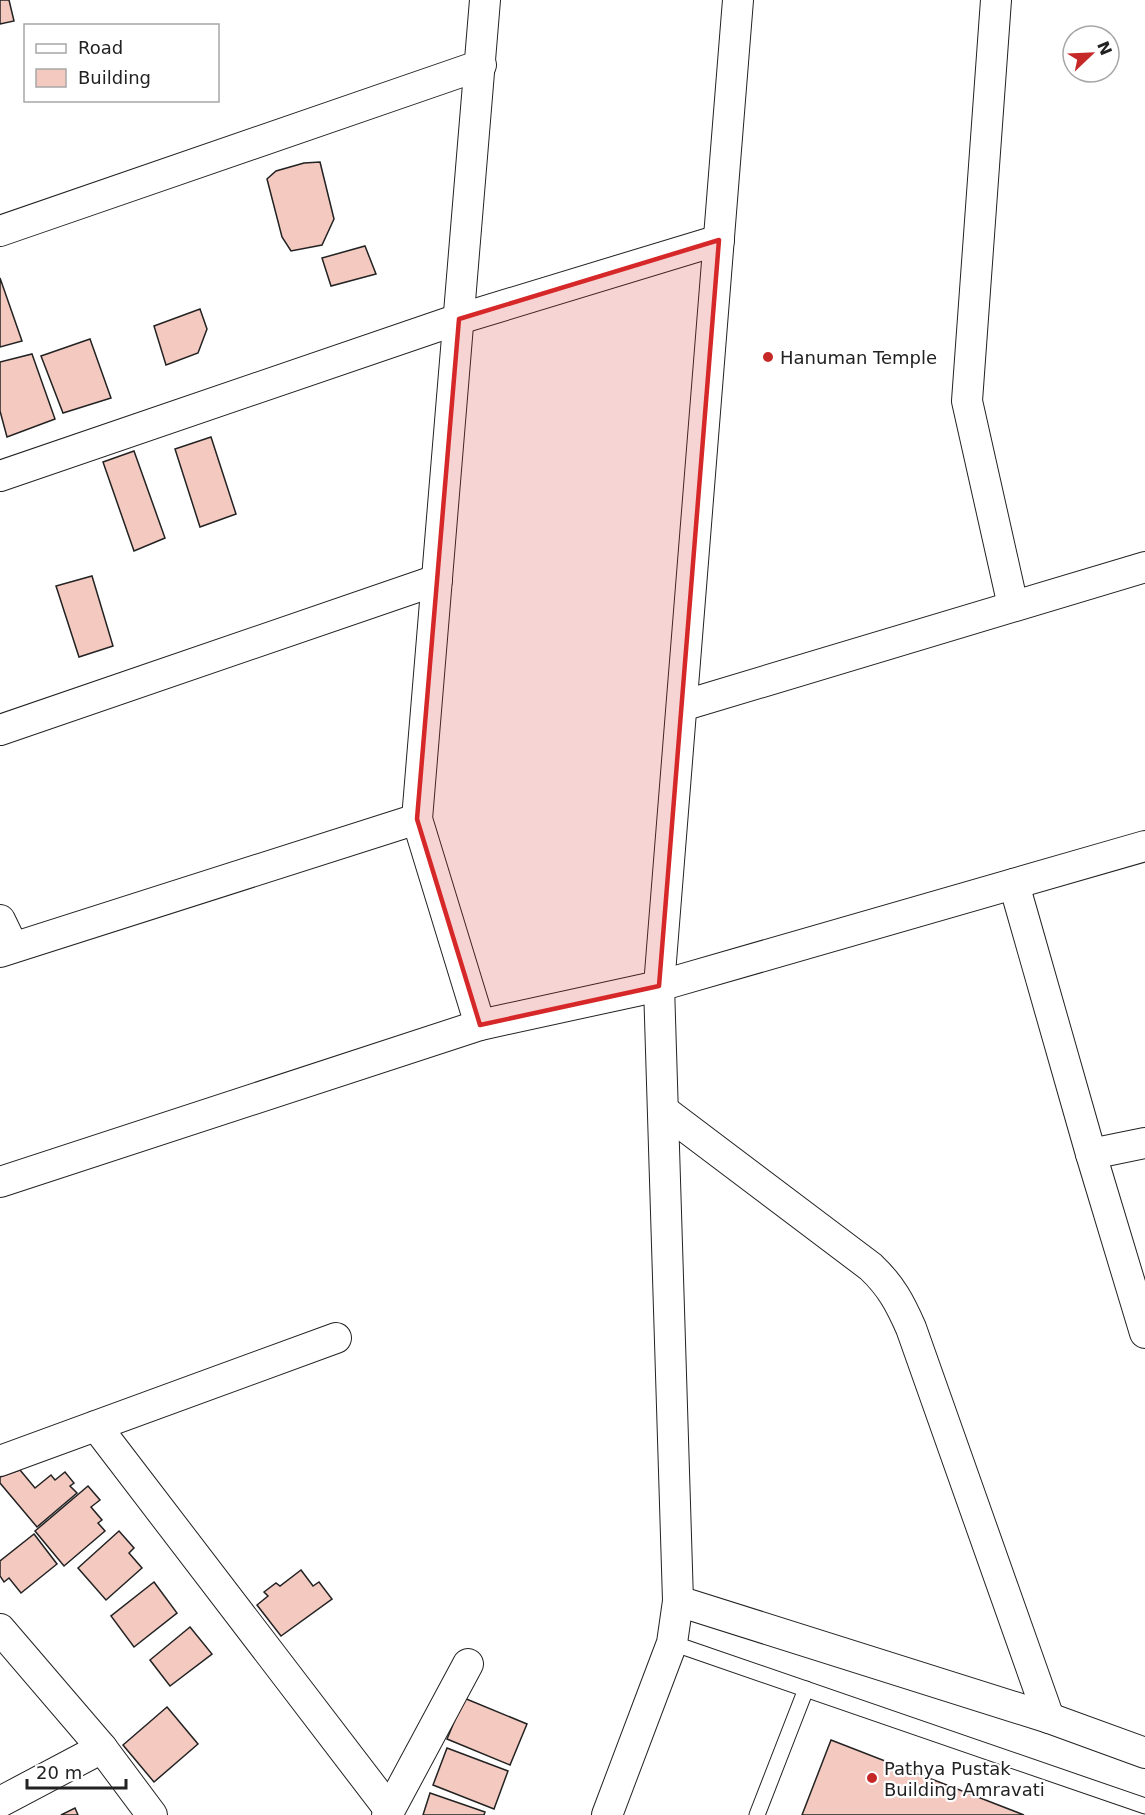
<svg xmlns="http://www.w3.org/2000/svg" width="1145" height="1815" viewBox="0 0 1145 1815" font-family="'DejaVu Sans',sans-serif">
<style>
.building{fill:#f3c9c0;stroke:#222;stroke-width:1.5}
.lines{fill:none;stroke-linecap:round;stroke-linejoin:round}
.service-casing{stroke:#222;stroke-width:17}
.minor-casing{stroke:#222;stroke-width:32}
.service{stroke:#fff;stroke-width:15}
.minor{stroke:#fff;stroke-width:30}
.marked{fill:#d62828;fill-opacity:0.2;stroke:#d62828;stroke-width:4.5;stroke-linejoin:round}
.poi-dot{fill:#c62828;stroke:#fff;stroke-width:2}
.labels{text-anchor:middle;dominant-baseline:central;stroke-width:4.5;stroke-linejoin:round;paint-order:stroke}
.poi-label{font-size:18px;fill:#222;stroke:#fff;text-anchor:start}
</style>
<rect width="100%" height="100%" fill="#fff"/>
<g class="building">
<polygon points="0,0 9,0 14,21 0,24"/>
<polygon points="320,162 334,219 322,245 291,251 282,237 267,179 276,171 304,163"/>
<polygon points="365,246 376,274 331,286 322,258"/>
<polygon points="0,278 22,341 0,347"/>
<polygon points="200,309 207,329 198,353 166,365 154,326"/>
<polygon points="90,339 111,398 63,413 41,356"/>
<polygon points="32,354 55,419 7,437 0,411 0,362"/>
<polygon points="211,437 236,514 200,527 175,449"/>
<polygon points="134,451 165,538 134,551 103,462"/>
<polygon points="92,576 113,646 79,657 56,586"/>
<polygon points="20,1470 35,1488 51,1475 55,1480 65,1472 74,1483 70,1486 77,1493 37,1527 0,1483 0,1477"/>
<polygon points="88,1486 100,1500 91,1507 102,1520 98,1523 105,1531 64,1566 35,1531"/>
<polygon points="119,1531 134,1548 129,1553 142,1568 106,1600 78,1568"/>
<polygon points="34,1534 57,1564 21,1593 9,1578 4,1582 0,1576 0,1561"/>
<polygon points="301,1570 313,1586 319,1582 332,1599 281,1636 257,1605 268,1596 264,1592 276,1583 280,1586"/>
<polygon points="154,1582 177,1613 134,1647 111,1616"/>
<polygon points="190,1627 212,1654 170,1686 150,1660"/>
<polygon points="464,1698 527,1724 510,1765 447,1739"/>
<polygon points="167,1707 198,1744 154,1782 123,1745"/>
<polygon points="831,1740 1024,1815 802,1815"/>
<polygon points="447,1748 508,1771 494,1809 433,1785"/>
<polygon points="430,1793 485,1812 484,1815 423,1815"/>
<polygon points="75,1808 78,1815 61,1815"/>
</g>
<g class="lines">
<g class="service-casing">
<g id="service">
<polyline points="672,1643 1145,1806"/>
<polyline points="757,1815 806,1689"/>
</g>
</g>
<g class="minor-casing">
<g id="minor">
<polyline points="996,0 967,401 1013,606"/>
<polyline points="0,231 481,65"/>
<polyline points="0,476 459,319 719,240"/>
<polyline points="682,706 1145,567"/>
<polyline points="0,730 437,580"/>
<polyline points="1014,884 1091,1154 1145,1333"/>
<polyline points="0,920 13,947"/>
<polyline points="0,952 417,819"/>
<polyline points="480,1025 417,819 485,0"/>
<path d="M 663,1110 L 871,1267 C 891,1286 900,1303 911,1328 L 1049,1718"/>
<polyline points="1091,1154 1145,1143"/>
<polyline points="0,1182 480,1025 659,986 1145,846"/>
<polyline points="96,1426 389,1809"/>
<polyline points="0,1461 336,1338"/>
<polyline points="678,1601 1049,1718 1145,1753"/>
<polyline points="0,1629 102,1748 152,1815"/>
<polyline points="0,1802 102,1748"/>
<polyline points="387,1815 468,1664"/>
<polyline points="607,1815 672,1643 678,1601 659,986 738,0"/>
</g>
</g>
<use href="#service" class="service"/>
<use href="#minor" class="minor"/>
</g>
<path class="marked" d="M 719,240 L 659,986 L 480,1025 L 417,819 L 459,319 Z"/>
<g class="poi-dot">
<circle cx="768" cy="357" r="6"/>
<circle cx="872" cy="1778" r="6"/>
</g>
<g class="labels">
<g class="poi-label">
<text x="780" y="357">Hanuman Temple</text>
<text x="884" y="1768">Pathya Pustak<tspan x="884" dy="21">Building Amravati</tspan></text>
</g>
</g>
<rect x="24" y="24" width="195" height="78" fill="#ffffff" stroke="#a7a7a7" stroke-width="1.5"/>
<rect x="36" y="44" width="30" height="9" fill="#ffffff" stroke="#a7a7a7" stroke-width="1.5"/>
<text x="78" y="54" font-size="18" fill="#222222">Road</text>
<rect x="36" y="69" width="30" height="18" fill="#f3c9c0" stroke="#a7a7a7" stroke-width="1.5"/>
<text x="78" y="84" font-size="18" fill="#222222">Building</text>
<g transform="translate(1091 54) rotate(67)"><circle r="28" fill="#ffffff" stroke="#a7a7a7" stroke-width="1.5"/>
<path d="M0-4.5L10 22L0 15L-10 22Z" fill="#c62828"/>
<text y="-9" font-size="16" font-weight="bold" text-anchor="middle" fill="#222222">N</text>
</g>
<path d="M27 1779v9h99v-9" fill="none" stroke="#222222" stroke-width="3"/>
<text x="36" y="1779" font-size="18" fill="#222222" stroke="#ffffff" stroke-width="4.5" paint-order="stroke">20 m</text>
</svg>
